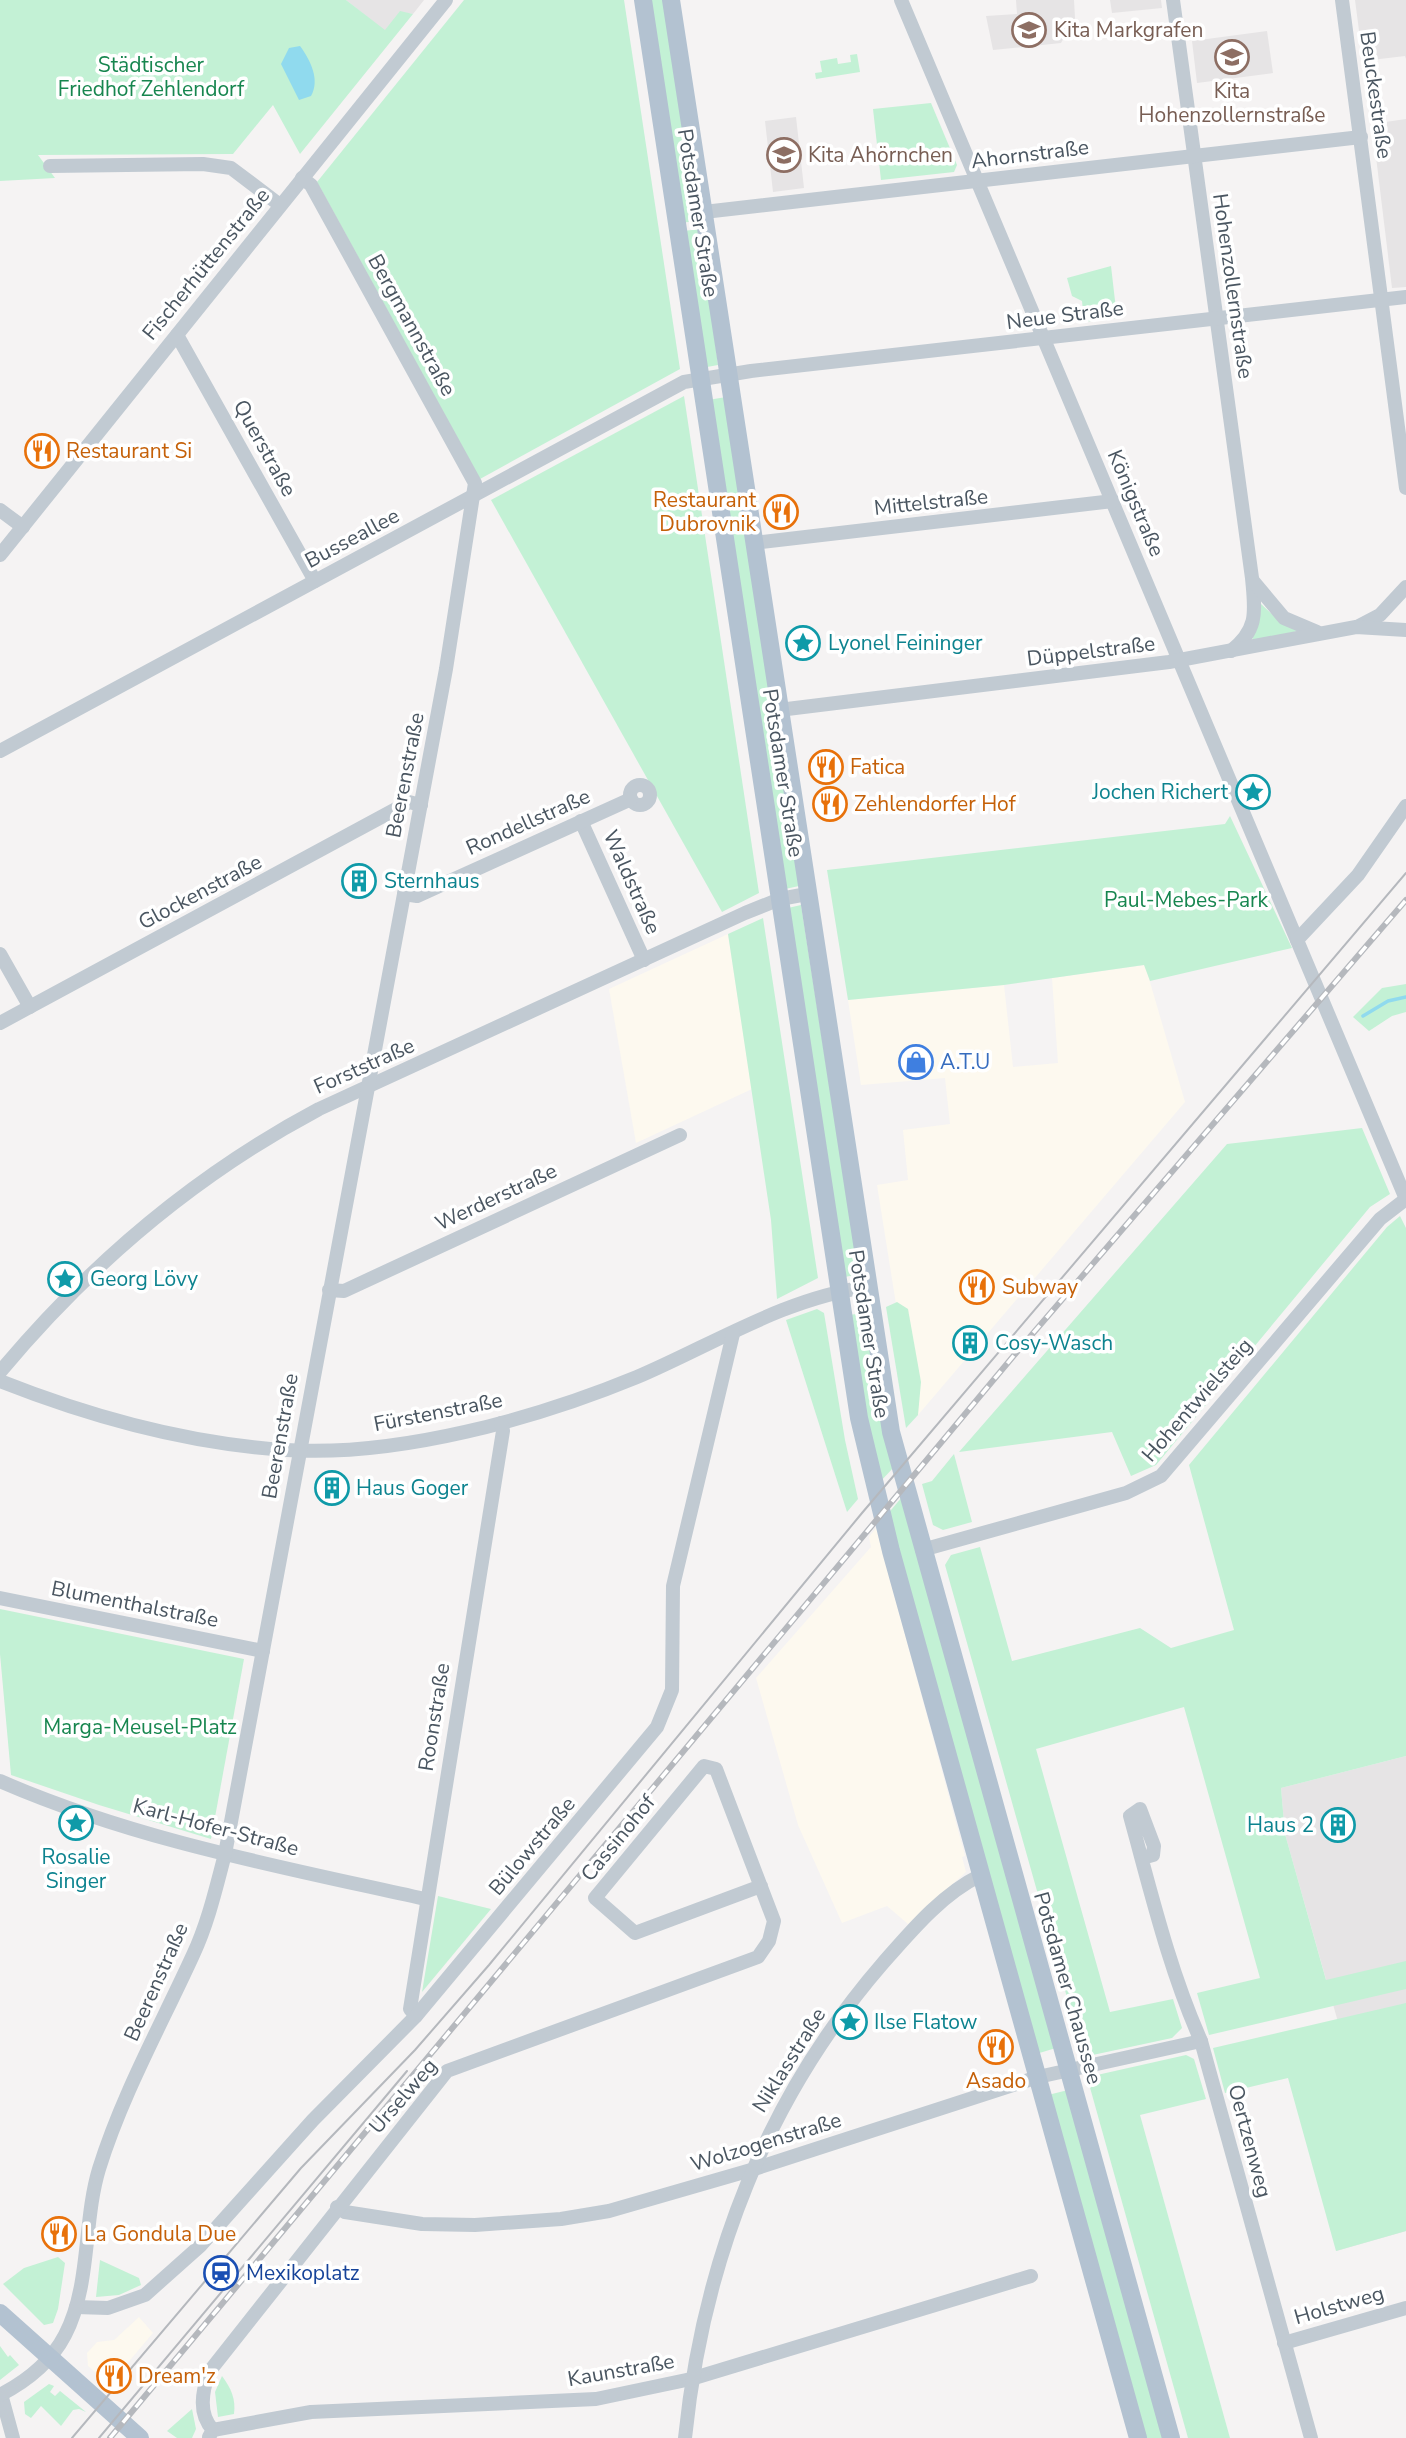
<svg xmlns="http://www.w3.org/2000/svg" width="1406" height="2438" viewBox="0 0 1406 2438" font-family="'Nunito Sans',sans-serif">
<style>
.commercial{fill:#fdf9ef}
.education{fill:#e6e4e5}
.green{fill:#c3f1d5}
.water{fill:#90daee}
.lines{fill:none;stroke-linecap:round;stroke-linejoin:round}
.stream{stroke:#90daee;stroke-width:3.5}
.minor{stroke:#c1cad2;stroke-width:14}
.major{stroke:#b3c2d1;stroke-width:18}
.tram{stroke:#b5b8bd;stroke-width:2}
.rail-casing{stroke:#b5b8bd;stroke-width:6}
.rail{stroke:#fff;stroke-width:3.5;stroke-dasharray:10;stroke-linecap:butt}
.labels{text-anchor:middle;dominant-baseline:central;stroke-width:7;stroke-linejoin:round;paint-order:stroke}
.education-label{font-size:21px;fill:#785e54;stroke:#fff;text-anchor:start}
.park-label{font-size:21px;fill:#17864f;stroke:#fff}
.street-label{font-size:21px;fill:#4a5661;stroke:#fff}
.food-label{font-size:21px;fill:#c56008;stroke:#fff;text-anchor:start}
.culture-label{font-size:21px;fill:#0d838f;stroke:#fff;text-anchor:start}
.shop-label{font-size:21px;fill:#366cbe;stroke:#fff;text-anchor:start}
.transit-label{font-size:21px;fill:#164399;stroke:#fff;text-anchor:start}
</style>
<rect width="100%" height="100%" fill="#f5f3f3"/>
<g class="commercial">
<polygon points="728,934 752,1089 636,1143 609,989"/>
<polygon points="1145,965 1185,1102 918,1415 903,1348 877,1185 908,1180 903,1130 950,1124 945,1078 861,1085 848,1000 1004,985 1013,1067 1058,1063 1052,978"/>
<polygon points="876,1528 965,1856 962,1857 966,1872 908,1924 887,1906 842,1923 798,1825 756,1678 871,1547 869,1537"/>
<polygon points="139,2317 153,2333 109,2385 88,2366 87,2353 97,2342 114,2340"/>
</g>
<g class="education">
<polygon points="346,0 424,0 413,14 400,12 385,31"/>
<polygon points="1016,0 1074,0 1075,18 1061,43 993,50 986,16 1017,14"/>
<polygon points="1110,0 1161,0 1162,8 1112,13"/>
<polygon points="1355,0 1406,0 1406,59 1405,56 1363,61"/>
<polygon points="1267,31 1273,73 1197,83 1192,41"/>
<polygon points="796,117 804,188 773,192 765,121"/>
<polygon points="1406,119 1406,287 1392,288 1372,124"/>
<polygon points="1406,1756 1406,2231 1336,2251 1349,2061 1285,1834 1281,1788"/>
</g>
<g class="green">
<polygon points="0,0 346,0 385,30 400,11 413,14 300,154 273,105 233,154 38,155 55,178 0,181"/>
<polygon points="464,0 624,0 680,369 480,479 317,182"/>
<polygon points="648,0 666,0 700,220 682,223"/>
<polygon points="857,54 860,72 816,79 815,73 822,72 820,61 837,58 838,64 851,62 850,55"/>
<polygon points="931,103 957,165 954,172 881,180 873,109"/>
<polygon points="701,229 718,365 707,367 683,231"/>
<polygon points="1111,266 1117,318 1084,322 1082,301 1072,296 1067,278"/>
<polygon points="684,396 759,893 722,912 491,500"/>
<polygon points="726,397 799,886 785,889 708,400"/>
<polygon points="1261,604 1277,619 1298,631 1252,641"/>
<polygon points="1230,816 1292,948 1150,981 1144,965 1004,985 848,1000 827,870 1225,824"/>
<polygon points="801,905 859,1274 845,1277 788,908"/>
<polygon points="763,918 818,1278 777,1299 771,1220 728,934"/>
<polygon points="1406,984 1406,1012 1392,1016 1369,1031 1353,1017 1382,988"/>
<polygon points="1362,1128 1390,1194 1370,1207 1156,1465 1131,1476 1112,1432 959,1452 1227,1144"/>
<polygon points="1400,1216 1406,1228 1406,1756 1281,1788 1285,1834 1326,1980 1406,1961 1406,1989 1209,2035 1197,1993 1260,1978 1184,1707 1036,1749 1110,2012 1173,1999 1182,2028 1172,2038 1088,2056 1083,2054 945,1565 951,1555 980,1547 1012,1661 1140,1628 1171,1648 1234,1630 1189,1465 1387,1227"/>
<polygon points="897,1302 908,1309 921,1382 918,1415 906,1428 886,1307"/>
<polygon points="817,1309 824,1313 845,1440 858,1499 847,1512 786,1320"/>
<polygon points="866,1313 894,1467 878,1484 848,1315"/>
<polygon points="954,1454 972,1522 943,1530 933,1525 922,1484 932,1481"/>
<polygon points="902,1497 1056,2048 1036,2054 886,1516"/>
<polygon points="0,1609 244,1659 211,1839 99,1805 11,1775 0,1654"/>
<polygon points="438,1896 491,1909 422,1992"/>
<polygon points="1406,2003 1406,2231 1336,2251 1288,2078 1225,2093 1213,2048"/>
<polygon points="1186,2055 1194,2059 1206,2099 1140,2115 1230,2438 1188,2438 1089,2084 1097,2075"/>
<polygon points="1068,2090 1165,2438 1144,2438 1048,2095"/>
<polygon points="58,2257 65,2263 58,2309 53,2323 44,2325 3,2284 24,2268"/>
<polygon points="100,2260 139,2278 141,2285 119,2295 96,2297"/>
<polygon points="0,2346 8,2357 10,2355 19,2365 0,2380"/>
<path d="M 222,2376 C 231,2388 236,2399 234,2414 L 218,2417 L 215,2392 Z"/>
<polygon points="49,2384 54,2386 50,2392 55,2396 60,2391 86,2412 79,2409 73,2410 61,2426 41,2406 31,2418 25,2414 24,2402"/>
<polygon points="192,2409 196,2429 192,2438 177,2438 167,2431"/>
</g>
<path class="water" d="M 300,46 C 311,61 320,80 311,96 L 299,100 L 281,64 L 289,48 Z"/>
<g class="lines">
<polyline class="stream" points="1363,1016 1388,1001 1406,997"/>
<g class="minor">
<polyline points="901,0 1406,1199"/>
<path d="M 1173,0 L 1252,578 C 1255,611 1259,629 1231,651"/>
<polyline points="1342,0 1406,488"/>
<polyline points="50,166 203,164 231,168 280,205"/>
<polyline points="704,212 1361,137"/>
<polyline points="177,335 315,581"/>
<polyline points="0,510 23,527"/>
<polyline points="754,543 1113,501"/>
<polyline points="0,555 446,0"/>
<polyline points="1253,581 1284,618 1317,632"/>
<polyline points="1359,626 1380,615 1406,587"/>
<polyline points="779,710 1169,662 1356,627 1406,630"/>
<polyline points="0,751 684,382 751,371 1406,297"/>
<circle cx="640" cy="795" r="10"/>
<polyline points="581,821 644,960"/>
<polyline points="404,894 417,896 631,799"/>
<polyline points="1297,940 1358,875 1406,806"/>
<polyline points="0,954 30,1007"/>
<polyline points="0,1023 409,802 421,805"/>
<polyline points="329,1290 344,1291 680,1135"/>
<path d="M 0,1372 C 90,1264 195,1175 319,1109 L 745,913 L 780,899 L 807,894"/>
<path d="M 0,1381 C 91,1417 189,1444 287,1450 C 398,1457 535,1419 637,1377 C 712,1345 785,1298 867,1287"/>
<polyline points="922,1550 1126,1493 1161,1476 1380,1219 1406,1199"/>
<polyline points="0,1598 263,1651"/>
<path d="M 0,1781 C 135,1840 282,1867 425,1899"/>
<path d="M 1142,1858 L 1153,1855 L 1154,1846 L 1140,1809 L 1130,1816 C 1151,1892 1169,1969 1201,2041 L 1311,2438"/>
<polyline points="416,2016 410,2009 503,1431 501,1423"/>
<polyline points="337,2207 345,2212 422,2224 475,2225 561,2219 609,2211 751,2170 1038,2077 1201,2041"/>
<polyline points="76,2307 108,2308 145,2295 200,2246 313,2120 416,2016 657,1727 672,1690 673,1586 733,1334"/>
<polyline points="1284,2343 1406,2308"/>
<polyline points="1,2394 13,2438"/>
<path d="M 0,2395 C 27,2381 51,2362 65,2335 C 91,2285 83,2222 99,2169 C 122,2095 161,2025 193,1955 C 208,1923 216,1888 225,1854 L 446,669 L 475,483 L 311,185 L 302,178"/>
<path d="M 213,2430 C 198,2414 202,2392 209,2372 L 447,2071 L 758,1957 L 769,1941 L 774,1921 L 716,1769 L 704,1766 L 595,1898 L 635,1933 L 761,1886"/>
<polyline points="209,2437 213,2430 311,2412 596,2399 691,2379 1031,2276"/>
<path d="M 685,2438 C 703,2261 766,2098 883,1963 C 912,1930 942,1894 981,1875"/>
</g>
<g class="major">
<polyline points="643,0 859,1418 891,1551 1138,2438"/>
<polyline points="671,0 891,1432 1171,2438"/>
<polyline points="0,2313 140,2438"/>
</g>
<g class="tram">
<polyline points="72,2438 301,2168 415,2050 489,1965 862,1513 1406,873"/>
<polyline points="99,2438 407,2071"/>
</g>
<g class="rail-casing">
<polyline id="rail" points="110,2438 1016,1353 1406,900"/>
</g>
<use href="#rail" class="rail"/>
</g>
<defs>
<g id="school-ring" transform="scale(1.75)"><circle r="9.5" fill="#fff" stroke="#8d6e63" stroke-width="1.5"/><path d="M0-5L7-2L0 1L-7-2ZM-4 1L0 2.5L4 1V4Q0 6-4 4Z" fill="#8d6e63"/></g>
<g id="restaurant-ring" transform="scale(1.75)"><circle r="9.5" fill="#fff" stroke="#e8710a" stroke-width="1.5"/><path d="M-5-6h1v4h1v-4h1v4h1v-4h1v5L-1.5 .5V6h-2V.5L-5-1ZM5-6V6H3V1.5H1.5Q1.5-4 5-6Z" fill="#e8710a"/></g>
<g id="sight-ring" transform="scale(1.75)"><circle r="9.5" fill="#fff" stroke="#0f9aa8" stroke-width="1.5"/><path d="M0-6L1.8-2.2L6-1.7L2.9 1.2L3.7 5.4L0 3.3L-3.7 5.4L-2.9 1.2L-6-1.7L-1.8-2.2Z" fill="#0f9aa8"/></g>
<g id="building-ring" transform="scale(1.75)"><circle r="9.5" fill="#fff" stroke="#0f9aa8" stroke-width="1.5"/><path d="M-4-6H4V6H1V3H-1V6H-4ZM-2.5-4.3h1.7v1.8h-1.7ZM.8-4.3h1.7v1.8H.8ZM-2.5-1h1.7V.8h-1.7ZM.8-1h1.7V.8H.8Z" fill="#0f9aa8"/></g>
<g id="shop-ring" transform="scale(1.75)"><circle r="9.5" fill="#fff" stroke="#3f7fe0" stroke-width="1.5"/><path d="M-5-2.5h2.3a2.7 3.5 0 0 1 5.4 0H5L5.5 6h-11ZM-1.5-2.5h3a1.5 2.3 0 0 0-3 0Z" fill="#3f7fe0"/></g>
<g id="station-ring" transform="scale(1.75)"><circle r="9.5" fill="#fff" stroke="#1a4fb4" stroke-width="1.5"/><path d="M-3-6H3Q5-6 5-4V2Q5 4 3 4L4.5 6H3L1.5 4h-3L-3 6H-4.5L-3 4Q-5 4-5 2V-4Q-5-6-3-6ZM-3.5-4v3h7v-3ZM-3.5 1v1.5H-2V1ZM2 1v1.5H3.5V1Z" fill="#1a4fb4"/></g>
</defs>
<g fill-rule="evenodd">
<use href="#school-ring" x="1029" y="30"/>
<use href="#school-ring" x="1232" y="57"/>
<use href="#school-ring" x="784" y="155"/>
<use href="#restaurant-ring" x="42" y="451"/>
<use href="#restaurant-ring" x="781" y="512"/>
<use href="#sight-ring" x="803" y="643"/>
<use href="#restaurant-ring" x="826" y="767"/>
<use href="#sight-ring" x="1253" y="792"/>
<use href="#restaurant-ring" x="830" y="804"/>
<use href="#building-ring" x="359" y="881"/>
<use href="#shop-ring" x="916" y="1062"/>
<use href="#sight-ring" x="65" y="1279"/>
<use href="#restaurant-ring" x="977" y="1287"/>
<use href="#building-ring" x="970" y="1343"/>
<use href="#building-ring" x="332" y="1488"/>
<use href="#sight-ring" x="76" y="1823"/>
<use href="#building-ring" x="1338" y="1825"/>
<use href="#sight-ring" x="850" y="2022"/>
<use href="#restaurant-ring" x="996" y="2047"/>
<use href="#restaurant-ring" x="59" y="2234"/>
<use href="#station-ring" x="221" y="2273"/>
<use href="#restaurant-ring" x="114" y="2376"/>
</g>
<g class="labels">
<g class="education-label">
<text x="1054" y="30">Kita Markgrafen</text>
<text x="1232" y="91" text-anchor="middle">Kita<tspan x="1232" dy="24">Hohenzollernstraße</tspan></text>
<text x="808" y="155">Kita Ahörnchen</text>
</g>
<g class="park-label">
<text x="151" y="65">Städtischer<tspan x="151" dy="24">Friedhof Zehlendorf</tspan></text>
<text x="1186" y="900">Paul-Mebes-Park</text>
<text x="140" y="1727">Marga-Meusel-Platz</text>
</g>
<g class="street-label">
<text transform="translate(1376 95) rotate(82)">Beuckestraße</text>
<text transform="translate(1030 154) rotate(-7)">Ahornstraße</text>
<text transform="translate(698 213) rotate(81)">Potsdamer Straße</text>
<text transform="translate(206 264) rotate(-51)">Fischerhüttenstraße</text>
<text transform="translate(1233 286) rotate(82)">Hohenzollernstraße</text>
<text transform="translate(1065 315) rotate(-7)">Neue Straße</text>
<text transform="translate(412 325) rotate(61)">Bergmannstraße</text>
<text transform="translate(265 448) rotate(61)">Querstraße</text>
<text transform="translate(931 502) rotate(-6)">Mittelstraße</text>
<text transform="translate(1136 503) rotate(67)">Königstraße</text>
<text transform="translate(352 538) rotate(-28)">Busseallee</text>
<text transform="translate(1091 651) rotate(-7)">Düppelstraße</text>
<text transform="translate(783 773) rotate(81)">Potsdamer Straße</text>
<text transform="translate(405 775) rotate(-79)">Beerenstraße</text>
<text transform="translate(528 822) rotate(-24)">Rondellstraße</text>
<text transform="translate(632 882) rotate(66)">Waldstraße</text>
<text transform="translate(200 892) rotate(-28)">Glockenstraße</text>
<text transform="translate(364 1066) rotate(-24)">Forststraße</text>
<text transform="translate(496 1197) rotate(-25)">Werderstraße</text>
<text transform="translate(869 1334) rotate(81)">Potsdamer Straße</text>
<text transform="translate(1197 1400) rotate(-49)">Hohentwielsteig</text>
<text transform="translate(438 1412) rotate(-11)">Fürstenstraße</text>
<text transform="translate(280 1436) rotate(-80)">Beerenstraße</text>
<text transform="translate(135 1604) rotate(11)">Blumenthalstraße</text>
<text transform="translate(434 1717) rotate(-81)">Roonstraße</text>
<text transform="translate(216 1827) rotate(15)">Karl-Hofer-Straße</text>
<text transform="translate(618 1838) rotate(-51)">Cassinohof</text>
<text transform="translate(532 1846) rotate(-50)">Bülowstraße</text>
<text transform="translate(156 1982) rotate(-66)">Beerenstraße</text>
<text transform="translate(1068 1988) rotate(74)">Potsdamer Chaussee</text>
<text transform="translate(789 2060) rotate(-58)">Niklasstraße</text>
<text transform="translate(403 2096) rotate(-49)">Urselweg</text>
<text transform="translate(1250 2141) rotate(75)">Oertzenweg</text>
<text transform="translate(766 2142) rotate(-17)">Wolzogenstraße</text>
<text transform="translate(1339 2305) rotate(-16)">Holstweg</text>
<text transform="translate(621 2370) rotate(-10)">Kaunstraße</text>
</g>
<g class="food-label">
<text x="66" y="451">Restaurant Si</text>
<text x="756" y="500" text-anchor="end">Restaurant<tspan x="756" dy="24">Dubrovnik</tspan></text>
<text x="850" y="767">Fatica</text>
<text x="854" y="804">Zehlendorfer Hof</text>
<text x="1002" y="1287">Subway</text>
<text x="996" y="2081" text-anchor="middle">Asado</text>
<text x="84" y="2234">La Gondula Due</text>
<text x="138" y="2376">Dream'z</text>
</g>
<g class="culture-label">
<text x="828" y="643">Lyonel Feininger</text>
<text x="1228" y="792" text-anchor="end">Jochen Richert</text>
<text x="384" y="881">Sternhaus</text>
<text x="90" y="1279">Georg Lövy</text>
<text x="995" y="1343">Cosy-Wasch</text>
<text x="356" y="1488">Haus Goger</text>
<text x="1314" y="1825" text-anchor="end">Haus 2</text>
<text x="76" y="1857" text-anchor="middle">Rosalie<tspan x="76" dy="24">Singer</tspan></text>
<text x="874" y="2022">Ilse Flatow</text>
</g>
<g class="shop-label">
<text x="940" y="1062">A.T.U</text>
</g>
<g class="transit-label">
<text x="246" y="2273">Mexikoplatz</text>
</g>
</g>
</svg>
